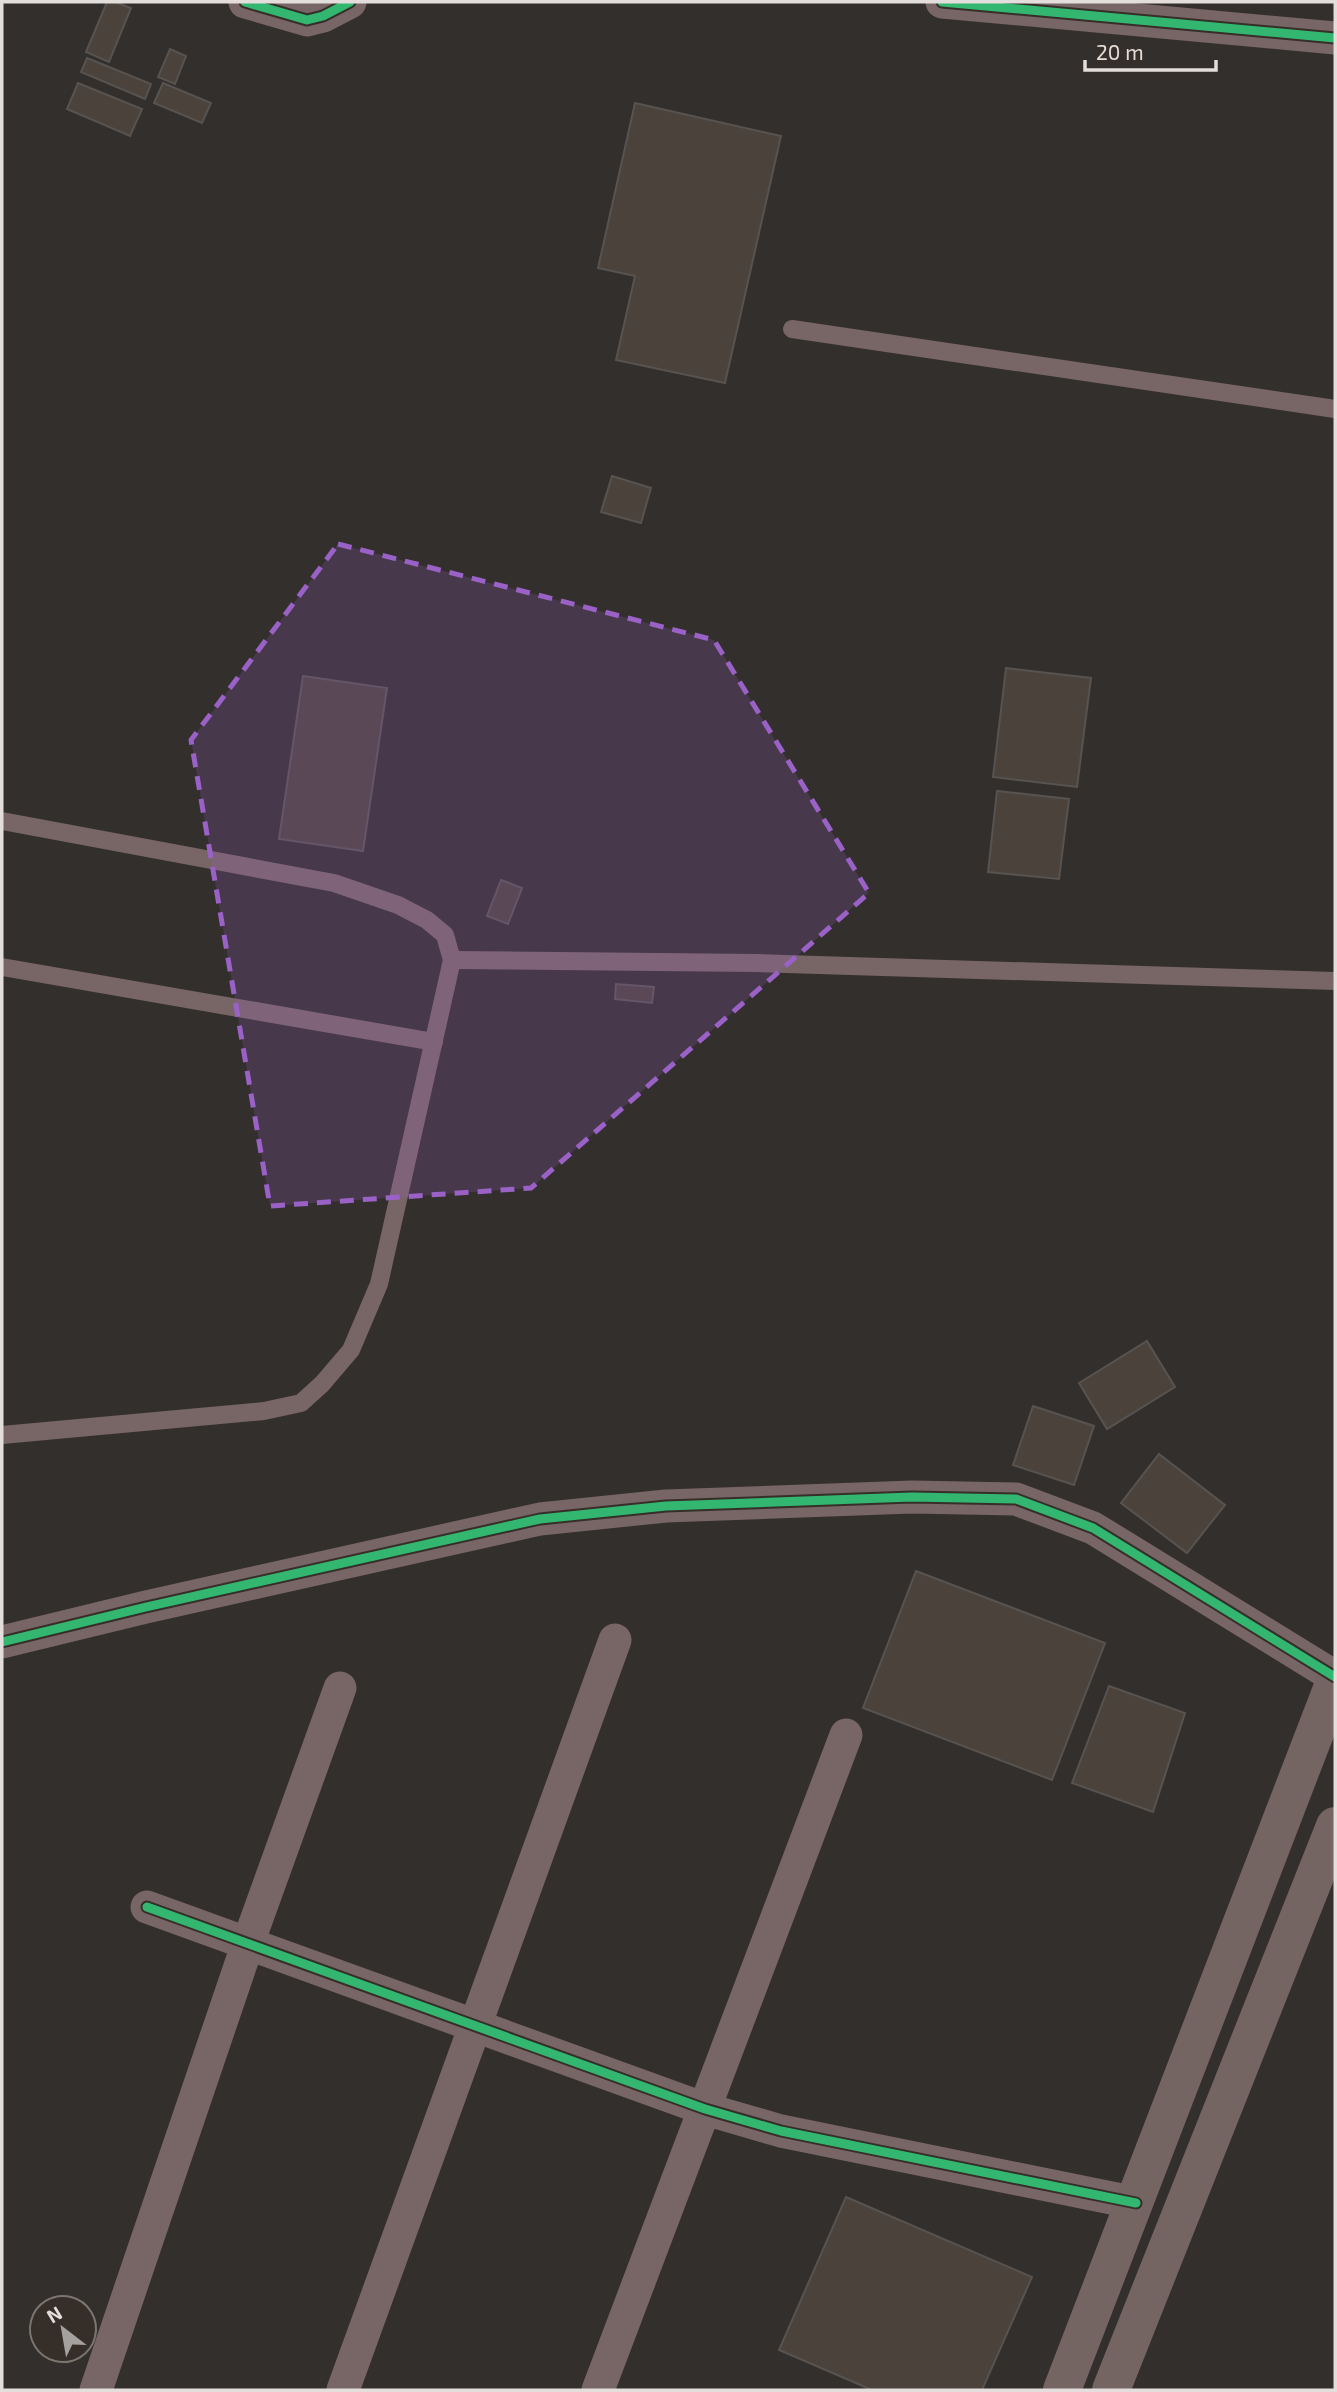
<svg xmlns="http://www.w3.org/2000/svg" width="1337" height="2392" viewBox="0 0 1337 2392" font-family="'Exo 2',sans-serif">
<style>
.building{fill:#4b433b;stroke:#575350;stroke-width:2}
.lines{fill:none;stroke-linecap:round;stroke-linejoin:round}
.service{stroke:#786566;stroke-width:18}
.minor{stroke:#786566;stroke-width:33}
.trunk{stroke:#746462;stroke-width:38}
.cycleway-casing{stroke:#362f29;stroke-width:13}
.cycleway{stroke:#33b770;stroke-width:9}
.marked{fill:#9a61c7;fill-opacity:0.2;stroke:#9a61c7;stroke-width:5;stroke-dasharray:14 9;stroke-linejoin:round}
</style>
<rect width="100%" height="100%" fill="#332f2c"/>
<g class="building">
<polygon points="107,2 115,2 131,8 109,62 86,52"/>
<polygon points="170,49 186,56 175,84 158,77"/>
<polygon points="87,58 151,84 145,99 81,72"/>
<polygon points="78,83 142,109 130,136 67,109"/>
<polygon points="163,83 211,103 202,123 154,103"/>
<polygon points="635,103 781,136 725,383 616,360 635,276 598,268"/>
<polygon points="612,476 651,488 641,523 601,512"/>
<polygon points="1006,668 1091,678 1077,787 993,777"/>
<polygon points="303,676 387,688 363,851 279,839"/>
<polygon points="997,791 1069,799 1059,879 988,872"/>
<polygon points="501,880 522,888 508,924 487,916"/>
<polygon points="616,984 654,987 652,1003 615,999"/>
<polygon points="1147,1341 1175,1387 1107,1429 1079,1383"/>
<polygon points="1033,1406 1094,1426 1074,1485 1013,1465"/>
<polygon points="1159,1454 1225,1505 1187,1553 1121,1503"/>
<polygon points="916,1571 1105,1643 1052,1780 863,1708"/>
<polygon points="1109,1686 1185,1713 1153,1812 1072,1783"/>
<polygon points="846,2197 1032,2277 982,2390 872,2390 779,2350"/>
</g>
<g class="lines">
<g class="service">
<polyline points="792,329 1335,409"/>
<polyline points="2,821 334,883 398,905 427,920 445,935 452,960 379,1284 351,1350 322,1384 301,1403 264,1411 2,1435"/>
<polyline points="452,960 756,963 1335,981"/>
<polyline points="2,967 434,1042"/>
</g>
<g class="minor">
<polyline points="245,2 307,20 323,16 350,2"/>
<polyline points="942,2 1335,38"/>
<polyline points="2,1642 146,1607 540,1519 666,1506 912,1497 1016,1499 1093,1528 1335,1677"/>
<polyline points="147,1907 705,2109 781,2131 1136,2203"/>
<polyline points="96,2390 248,1943 340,1688"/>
<polyline points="343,2390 615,1640"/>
<polyline points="598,2390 846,1735"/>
</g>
<g class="trunk">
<polyline points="1062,2390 1335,1681"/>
<polyline points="1111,2390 1335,1826"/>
</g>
<g class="cycleway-casing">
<g id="cycleway">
<polyline points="245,2 307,20 323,16 350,2"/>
<polyline points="942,2 1335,38"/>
<polyline points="2,1642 146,1607 540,1519 666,1506 912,1497 1016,1499 1093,1528 1335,1677"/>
<polyline points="147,1907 705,2109 781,2131 1136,2203"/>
</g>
</g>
<use href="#cycleway" class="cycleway"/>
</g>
<path class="marked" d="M 338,544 L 714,640 L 869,893 L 531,1188 L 270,1206 L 191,740 Z"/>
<rect width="1337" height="2392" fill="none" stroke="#e3dedb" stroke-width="7"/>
<g transform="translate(63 2329) rotate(329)"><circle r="33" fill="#362f29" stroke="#7b7570" stroke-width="2"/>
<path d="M0-5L12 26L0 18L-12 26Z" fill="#a5a19e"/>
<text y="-10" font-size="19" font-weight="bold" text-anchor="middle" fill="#e3dedb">N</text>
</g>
<path d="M1085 60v10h131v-10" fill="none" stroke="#e3dedb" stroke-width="3.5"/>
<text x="1096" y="60" font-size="21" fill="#e3dedb" stroke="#362f29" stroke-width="5" paint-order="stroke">20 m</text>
</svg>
